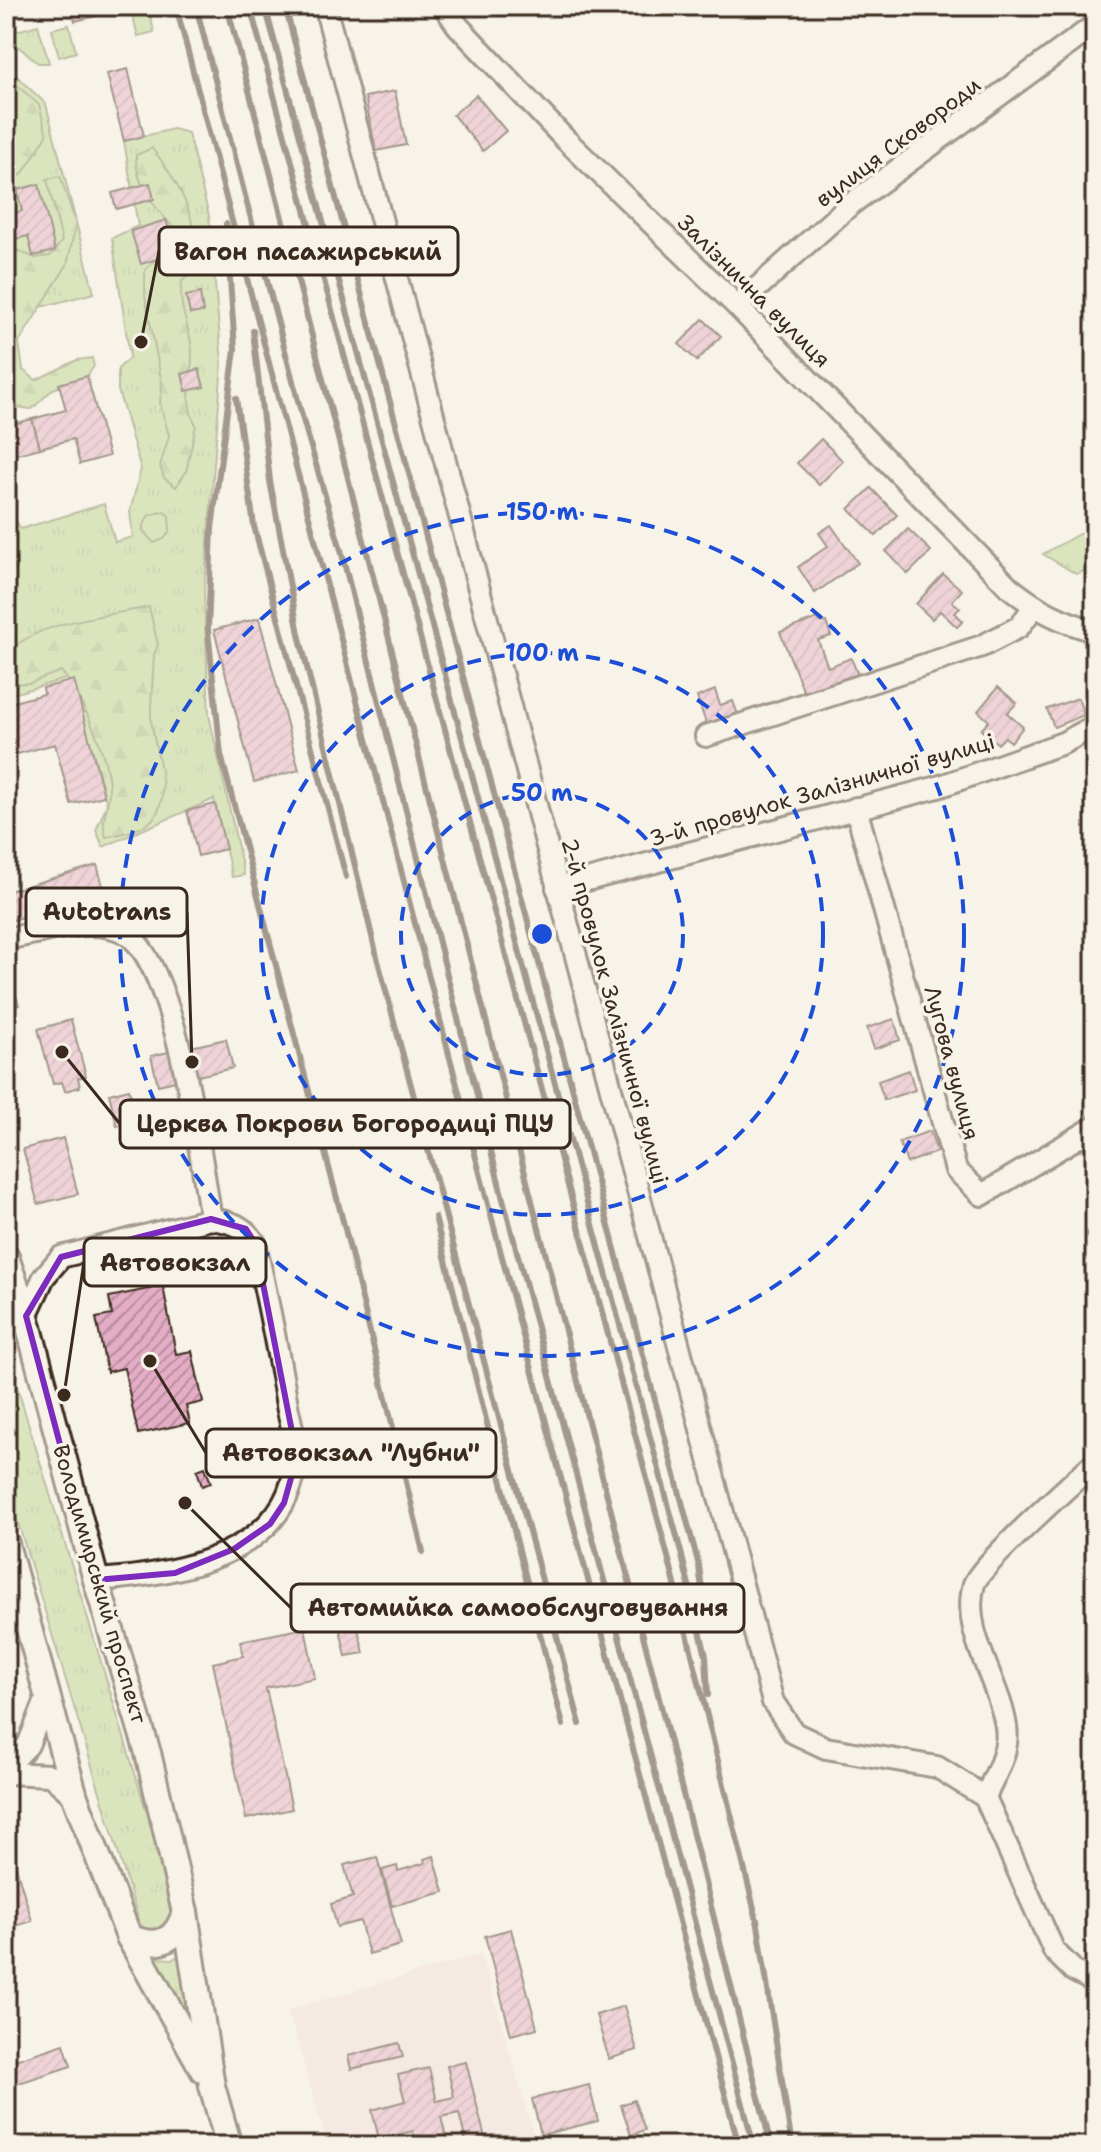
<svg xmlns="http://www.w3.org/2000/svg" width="1101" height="2152" viewBox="0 0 1101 2152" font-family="'Shantell Sans',sans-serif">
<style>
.built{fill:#f1dede}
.grass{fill:url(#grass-tufts);stroke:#798056;stroke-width:2}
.forest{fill:url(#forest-firs);stroke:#798056;stroke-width:2}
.building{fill:url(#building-hatch);stroke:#3b2a1e;stroke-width:2}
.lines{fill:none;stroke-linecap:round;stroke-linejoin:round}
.minor-casing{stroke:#3b2a1e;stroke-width:26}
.major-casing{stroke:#3b2a1e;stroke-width:30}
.minor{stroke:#f7f3e8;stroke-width:20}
.major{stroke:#f7f3e8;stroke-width:24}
.rail{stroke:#3b2a1e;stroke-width:6}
.marked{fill:none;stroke:#7b2cbf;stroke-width:6;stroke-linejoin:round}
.ring{fill:none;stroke:#1d4ed8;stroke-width:4;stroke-dasharray:14 10}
.labels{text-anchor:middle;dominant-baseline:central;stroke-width:7;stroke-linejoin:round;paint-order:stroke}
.street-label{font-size:22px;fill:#3b2a1e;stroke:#f7f3e8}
.centre{fill:#1d4ed8;stroke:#f7f3e8;stroke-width:4}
.ring-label{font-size:24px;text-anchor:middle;font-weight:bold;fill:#1d4ed8;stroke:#f7f3e8;stroke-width:7;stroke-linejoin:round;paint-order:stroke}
.leader{fill:none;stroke:#3b2a1e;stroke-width:3}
.callout-dot{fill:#3b2a1e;stroke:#f7f3e8;stroke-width:3}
.callout{fill:#f7f3e8;stroke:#3b2a1e;stroke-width:3}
.callout-label{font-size:24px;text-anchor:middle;font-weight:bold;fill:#3b2a1e}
</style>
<defs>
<pattern id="grass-tufts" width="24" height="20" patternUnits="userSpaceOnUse" patternTransform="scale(2)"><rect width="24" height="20" fill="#b7d58d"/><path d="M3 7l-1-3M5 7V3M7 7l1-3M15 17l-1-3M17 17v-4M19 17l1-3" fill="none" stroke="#9eb779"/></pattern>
<pattern id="forest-firs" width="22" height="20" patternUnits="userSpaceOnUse" patternTransform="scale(2)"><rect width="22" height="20" fill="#b7d58d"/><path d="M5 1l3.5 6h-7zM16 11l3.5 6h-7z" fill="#9eb779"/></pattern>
<pattern id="building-hatch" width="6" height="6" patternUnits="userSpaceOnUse" patternTransform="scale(2)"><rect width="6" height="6" fill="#e4adc5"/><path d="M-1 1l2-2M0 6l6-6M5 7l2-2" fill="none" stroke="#ba8d9f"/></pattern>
</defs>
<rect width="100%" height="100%" fill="#f7f3e8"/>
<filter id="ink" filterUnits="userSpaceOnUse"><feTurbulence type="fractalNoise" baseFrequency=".0125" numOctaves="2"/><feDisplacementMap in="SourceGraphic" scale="16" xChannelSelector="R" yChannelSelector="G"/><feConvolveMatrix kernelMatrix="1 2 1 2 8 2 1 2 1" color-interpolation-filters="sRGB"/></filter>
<g filter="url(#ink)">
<polygon class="built" points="481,1954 534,2136 500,2146 328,2146 288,2010"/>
<g class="grass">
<polygon points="130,6 148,6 154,32 138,36"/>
<polygon points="38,25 49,63 38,63 8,38 9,33"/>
<polygon points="69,25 76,52 59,57 52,29"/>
<polygon points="6,66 46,104 94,293 14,314 6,298"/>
<polygon points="173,129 188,133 209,216 222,363 204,592 209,715 244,875 232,877 214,799 103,847 96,830 107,804 72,677 6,696 6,505 21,529 104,504 115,542 133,537 130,512 141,469 118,390 118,369 130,357 112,238 138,226 124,141"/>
<polygon points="6,1350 178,1915 175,1923 151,1933 140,1924 6,1483"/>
<polygon points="186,1951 193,2029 154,1958 173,1959"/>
</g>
<g class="forest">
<polygon points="6,75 39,105 47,135 23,173 6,188"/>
<path d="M 152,148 C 181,186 201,221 194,271 L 182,281 C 178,305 187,320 191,343 C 196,372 181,399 196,425 L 186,472 L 176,487 L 164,478 L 160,466 L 169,436 L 160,403 L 162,383 L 145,296 L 145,270 L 169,248 L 172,226 C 153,205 135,184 136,155 Z"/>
<polygon points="60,176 76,224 67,265 19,342 23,370 36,380 77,360 92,358 94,366 87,376 53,389 32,409 13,407 6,400 6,258 16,250 35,258 50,256 62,241 47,179"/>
<polygon points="164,511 169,516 170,531 164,539 154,543 142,530 148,516"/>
<polygon points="1095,525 1095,567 1076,574 1043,554"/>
<path d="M 149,607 L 158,645 L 154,655 C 153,675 151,696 151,717 C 152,747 176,793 152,820 C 141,831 120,834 106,837 C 100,820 108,810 109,794 C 111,759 82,697 61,671 L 30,683 L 6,684 L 6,654 C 39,620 104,617 149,607 Z"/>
</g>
<g class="building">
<polygon points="71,6 107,6 109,13 75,21"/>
<polygon points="128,69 144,136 124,141 107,74"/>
<polygon points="395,91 406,145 376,151 365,97"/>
<polygon points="476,95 506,131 483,151 453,115"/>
<polygon points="150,183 154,199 116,209 112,193"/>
<polygon points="39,184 55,251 33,256 28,236 6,241 6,215 22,211 17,190"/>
<polygon points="166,220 176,253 141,264 131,231"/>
<polygon points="200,293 203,312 190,314 186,296"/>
<polygon points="703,319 721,336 697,361 679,344"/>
<polygon points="199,369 204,387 186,391 182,374"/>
<polygon points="87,376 109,456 80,464 73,439 40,448 32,419 66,410 59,384"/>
<polygon points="32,419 40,448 6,457 6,426"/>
<polygon points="821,439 843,461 819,485 797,463"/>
<polygon points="871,488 897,515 876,536 849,509"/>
<polygon points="831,525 858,563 815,593 798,567 828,546 819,533"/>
<polygon points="908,529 931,551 908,574 886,551"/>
<polygon points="943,574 962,590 952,601 960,608 955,613 963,621 957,627 940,611 932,619 916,604"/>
<polygon points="259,618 299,770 254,782 214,630"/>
<polygon points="818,618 820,622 826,622 831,636 818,640 828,667 851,658 858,675 805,695 780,632"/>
<polygon points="74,680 104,796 71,804 55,744 6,757 6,704 44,694 43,688"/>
<polygon points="998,687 1017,703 1007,713 1023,727 1011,742 1005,737 998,744 981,730 989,721 978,711"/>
<polygon points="715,690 720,705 733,701 738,715 707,726 697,697"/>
<polygon points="1078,698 1084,715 1054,727 1047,709"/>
<polygon points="215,804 226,849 198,856 187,811"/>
<polygon points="97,865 105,893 6,922 6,892"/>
<polygon points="9,974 19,1005 6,1009 6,975"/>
<polygon points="894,1019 900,1040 874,1049 867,1028"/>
<polygon points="71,1020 86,1076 78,1078 80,1087 65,1091 62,1082 53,1084 38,1029"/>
<polygon points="226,1039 233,1068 158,1085 151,1056"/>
<polygon points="909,1070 915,1090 884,1100 878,1081"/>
<polygon points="129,1089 137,1121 117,1126 109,1094"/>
<polygon points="930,1131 937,1152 907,1163 899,1142"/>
<polygon points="63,1138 78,1194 38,1204 23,1149"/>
<polygon points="163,1286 176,1354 192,1351 203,1402 186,1406 190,1423 138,1434 124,1368 107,1372 96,1318 112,1315 109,1297"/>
<polygon points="205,1467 211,1483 202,1486 197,1470"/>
<polygon points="355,1617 364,1653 346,1656 338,1621"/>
<polygon points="305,1628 315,1678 266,1688 292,1809 246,1819 213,1663 243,1656 240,1641"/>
<polygon points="434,1856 444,1892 392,1906 382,1870 397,1866 398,1871 425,1863 424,1859"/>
<polygon points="377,1857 401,1945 369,1954 360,1921 337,1927 331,1904 353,1897 344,1865"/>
<polygon points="16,1867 32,1921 6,1929 6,1869"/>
<polygon points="511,1929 537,2028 511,2035 485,1936"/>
<polygon points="624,2006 637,2050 609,2059 596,2015"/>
<polygon points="399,2043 403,2057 351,2069 348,2056"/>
<polygon points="64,2044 71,2066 10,2086 6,2063"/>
<polygon points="466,2062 485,2138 466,2142 459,2113 441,2117 448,2146 416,2146 413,2131 379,2139 372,2110 405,2101 398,2075 429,2068 437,2101 454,2097 447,2066"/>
<polygon points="589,2085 598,2121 541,2135 532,2099"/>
<polygon points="634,2100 645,2130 631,2135 621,2105"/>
</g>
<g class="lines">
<g class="minor-casing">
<g id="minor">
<polyline points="325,6 773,1702 794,1733 826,1748 937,1767 985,1797 1054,1951 1074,1971 1095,1982"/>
<path d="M 444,6 L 458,26 L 563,137 L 737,306 L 1009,587 C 1036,609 1061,622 1095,631"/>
<polyline points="737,306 851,204 1095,25"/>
<polyline points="706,736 982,646 1019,627 1034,607"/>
<polyline points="856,808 956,1170 982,1195 1095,1127"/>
<polyline points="557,888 938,787 1063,743 1095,726"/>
<path d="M 6,939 C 40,933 89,916 122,931 C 176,956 201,1161 211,1219"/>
<path d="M 26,1316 L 44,1277 L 61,1257 L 211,1219 C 232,1222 243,1225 255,1243 C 267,1297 278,1351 287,1405 C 290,1422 297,1442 296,1459 C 289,1557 173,1575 96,1580"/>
<polyline points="6,1768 28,1745 46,1700"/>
<polyline points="6,1773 50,1775 75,1797"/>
<path d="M 985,1797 C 995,1775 1010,1751 1006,1727 C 1000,1682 960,1631 974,1584 C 981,1564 1074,1482 1095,1462"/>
</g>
</g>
<g class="major-casing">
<g id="major">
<polyline points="6,1257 26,1316 96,1580 148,1753 185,1912 212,2086 229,2146"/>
<path d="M 6,1544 L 75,1797 L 129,1937 C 156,1949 176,1943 185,1912"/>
<polyline points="129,1937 203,2070"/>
</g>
</g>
<use href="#minor" class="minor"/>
<use href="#major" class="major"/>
<g class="rail">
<polyline points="176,6 494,1227 739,2146"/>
<polyline points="196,6 303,420 341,550 503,1199 754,2146"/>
<path d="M 227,6 C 351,478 467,952 589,1425 C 651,1665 712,1905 771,2146"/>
<polyline points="250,6 671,1568 758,1925 792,2146"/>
<polyline points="265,6 680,1548 706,1656 708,1695"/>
<polyline points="285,6 699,1566 705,1612"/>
<polyline points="226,224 235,349 212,528 208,630 221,755 345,1229 423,1552"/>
<polyline points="253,331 270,481 299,634 377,957 580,1724"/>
<polyline points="236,398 254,526 346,877"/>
<polyline points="435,1217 563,1725"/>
</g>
</g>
</g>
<path d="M0 0H1101V2152H0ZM 211,1219 L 246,1229 L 255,1243 L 297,1457 L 284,1503 L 270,1524 L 234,1549 L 175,1573 L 96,1580 L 26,1316 L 61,1257 Z" fill="#f7f3e8" fill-opacity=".55" fill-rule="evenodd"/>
<path class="marked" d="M 211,1219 L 246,1229 L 255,1243 L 297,1457 L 284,1503 L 270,1524 L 234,1549 L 175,1573 L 96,1580 L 26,1316 L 61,1257 Z"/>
<g class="ring">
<circle cx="542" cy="934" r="141"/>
<circle cx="542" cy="934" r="281"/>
<circle cx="542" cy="934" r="422"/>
</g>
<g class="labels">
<g class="street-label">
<text transform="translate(898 142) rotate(-37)">вулиця Сковороди</text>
<text transform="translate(754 291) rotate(45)">Залізнична вулиця</text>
<text transform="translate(822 790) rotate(-16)">3-й провулок Залізничної вулиці</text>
<text transform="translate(615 1011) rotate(75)">2-й провулок Залізничної вулиці</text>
<text transform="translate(952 1063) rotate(75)">Лугова вулиця</text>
<text transform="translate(100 1584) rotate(74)">Володимирський проспект</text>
</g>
</g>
<circle cx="542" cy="934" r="12" class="centre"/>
<g class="ring-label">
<text x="542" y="520">150 m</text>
<text x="542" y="661">100 m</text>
<text x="542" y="801">50 m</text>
</g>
<path class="leader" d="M141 342L159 251M192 1062L187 912M62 1052L120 1124M64 1395L84 1262M150 1361L206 1453M185 1503L291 1608"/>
<g class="callout-dot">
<circle cx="141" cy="342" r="8"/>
<circle cx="192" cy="1062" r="8"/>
<circle cx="62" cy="1052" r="8"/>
<circle cx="64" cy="1395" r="8"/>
<circle cx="150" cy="1361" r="8"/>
<circle cx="185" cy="1503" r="8"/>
</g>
<g class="callout">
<rect x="159" y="227" width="299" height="48" rx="8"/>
<rect x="26" y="888" width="161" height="48" rx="8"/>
<rect x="120" y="1100" width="450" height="48" rx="8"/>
<rect x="84" y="1238" width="182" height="48" rx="8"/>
<rect x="206" y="1429" width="290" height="48" rx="8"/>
<rect x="291" y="1584" width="453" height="48" rx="8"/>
</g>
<g class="callout-label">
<text x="308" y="260">Вагон пасажирський</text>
<text x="107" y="920">Autotrans</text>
<text x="345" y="1132">Церква Покрови Богородиці ПЦУ</text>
<text x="175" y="1271">Автовокзал</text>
<text x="351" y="1461">Автовокзал "Лубни"</text>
<text x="518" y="1616">Автомийка самообслуговування</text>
</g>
<rect width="1101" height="2152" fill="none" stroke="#f7f3e8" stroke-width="32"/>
<rect x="16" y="16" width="1069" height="2120" fill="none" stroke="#3b2a1e" stroke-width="3" filter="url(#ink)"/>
</svg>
